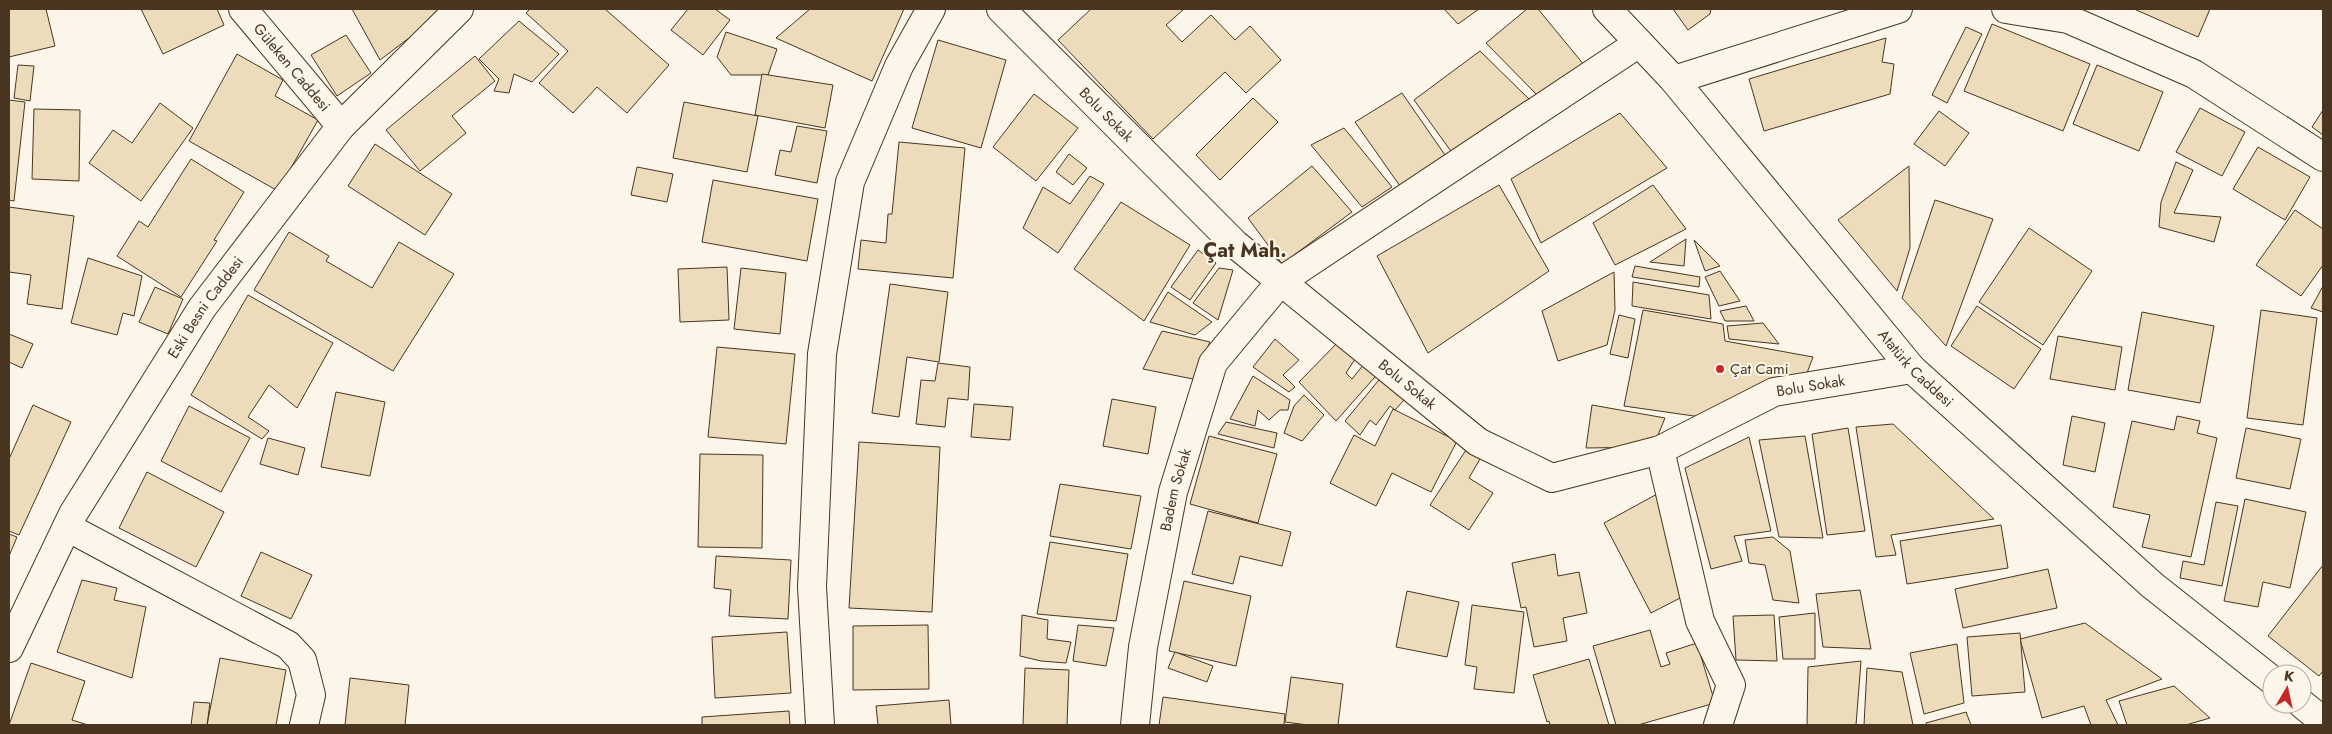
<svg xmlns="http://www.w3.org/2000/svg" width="2332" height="734" viewBox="0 0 2332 734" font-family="Jost,sans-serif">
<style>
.building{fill:#ecdcbc;stroke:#4a3520}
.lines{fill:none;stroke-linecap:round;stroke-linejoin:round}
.minor-casing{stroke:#4a3520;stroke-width:30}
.major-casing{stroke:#4a3520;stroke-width:30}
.minor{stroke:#fbf6e9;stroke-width:28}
.major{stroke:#fbf6e9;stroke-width:28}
.poi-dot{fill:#c62828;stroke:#fbf6e9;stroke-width:2}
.labels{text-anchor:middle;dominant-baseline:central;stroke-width:4;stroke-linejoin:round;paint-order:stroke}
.street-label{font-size:15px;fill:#4a3520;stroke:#fbf6e9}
.poi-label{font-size:15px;fill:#4a3520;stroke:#fbf6e9;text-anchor:start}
.district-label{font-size:20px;font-weight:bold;fill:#4a3520;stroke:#fbf6e9}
</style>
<rect width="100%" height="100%" fill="#fbf6e9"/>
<g class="building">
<polygon points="9,9 46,9 55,46 9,57"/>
<polygon points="141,9 217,9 224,25 163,54"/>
<polygon points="352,9 439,9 442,13 380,60"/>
<polygon points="530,9 605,9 669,65 627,113 597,87 573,113 539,83 568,51 526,13"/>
<polygon points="688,9 715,9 730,20 703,55 671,30"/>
<polygon points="810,9 904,9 872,81 776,38"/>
<polygon points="1091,9 1184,9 1166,25 1182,42 1211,15 1235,40 1250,26 1281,60 1246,93 1225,72 1153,139 1058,40"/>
<polygon points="1444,9 1479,9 1458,24"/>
<polygon points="1527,9 1538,9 1585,66 1537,95 1486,43"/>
<polygon points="1673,9 1711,9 1710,14 1688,30"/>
<polygon points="2134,9 2210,9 2198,37"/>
<polygon points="519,21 559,54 532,82 514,74 509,93 494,91 499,79 479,59"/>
<polygon points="1992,24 2090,64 2063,131 1964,91"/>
<polygon points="1966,27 1982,34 1947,103 1932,95"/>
<polygon points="726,32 777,49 768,75 731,75 717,57"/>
<polygon points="346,35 371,73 337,96 311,55"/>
<polygon points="1886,38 1882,62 1894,64 1890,94 1764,131 1749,79"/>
<polygon points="938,40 1006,60 981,148 912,128"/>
<polygon points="1480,51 1530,100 1453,154 1414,100"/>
<polygon points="237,54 283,80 275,96 318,120 278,191 189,141"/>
<polygon points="475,56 495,81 452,116 466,133 420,171 386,130"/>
<polygon points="18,65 34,66 30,101 14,98"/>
<polygon points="2097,65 2163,92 2139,151 2073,124"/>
<polygon points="762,74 833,85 825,128 755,115"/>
<polygon points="1402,93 1445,155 1400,186 1355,122"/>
<polygon points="1034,94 1078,128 1036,181 993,147"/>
<polygon points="1253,98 1278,122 1220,180 1196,155"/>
<polygon points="9,100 25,102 14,201 9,200"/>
<polygon points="684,102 758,116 747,172 673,158"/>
<polygon points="160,103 193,128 141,201 89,163 113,130 132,143"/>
<polygon points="2200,108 2245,132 2222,176 2176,152"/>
<polygon points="34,109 80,110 79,181 32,179"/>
<polygon points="2323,110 2323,135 2312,127"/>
<polygon points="1939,111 1969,133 1945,166 1914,144"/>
<polygon points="1620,113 1667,168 1541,243 1511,179"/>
<polygon points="797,126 827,131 817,183 775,175 780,150 791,152"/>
<polygon points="1344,128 1392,187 1362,207 1311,145"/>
<polygon points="899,142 965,148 953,278 858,269 861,240 886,243 888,214 892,214"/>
<polygon points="375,144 452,194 425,235 348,186"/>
<polygon points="2258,147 2310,177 2285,220 2233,189"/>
<polygon points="1069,154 1087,168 1073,185 1056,172"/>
<polygon points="191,159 244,192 214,240 217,241 181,297 117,256 139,221 148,227"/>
<polygon points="2176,162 2193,170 2174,213 2221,217 2214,242 2159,227 2161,202"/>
<polygon points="1312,166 1352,212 1282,264 1248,218"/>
<polygon points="1909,166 1910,248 1897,291 1838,220"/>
<polygon points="637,167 673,174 667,202 631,195"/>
<polygon points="1090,176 1104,184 1058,253 1023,228 1043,187 1070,204"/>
<polygon points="713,180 818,199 807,261 702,242"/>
<polygon points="1499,185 1549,271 1428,353 1377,256"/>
<polygon points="1653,185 1686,229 1615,265 1593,223"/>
<polygon points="1935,200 1993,219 1946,346 1902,298"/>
<polygon points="1121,202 1190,245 1144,321 1074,269"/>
<polygon points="9,207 74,216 62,309 27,304 31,275 9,272"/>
<polygon points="2295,210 2323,229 2323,265 2301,296 2256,265"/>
<polygon points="2029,228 2092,271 2043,345 1979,302"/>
<polygon points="289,232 329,256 326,261 372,288 399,242 454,274 393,371 254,290"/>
<polygon points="1686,239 1684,266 1650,262"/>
<polygon points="1694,240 1720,266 1705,271"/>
<polygon points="1198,250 1216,263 1190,300 1171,287"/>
<polygon points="88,258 142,276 134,316 123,313 117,335 71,323"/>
<polygon points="1635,266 1700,277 1699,287 1632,277"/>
<polygon points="727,267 729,320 680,322 678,269"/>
<polygon points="741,268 786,273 780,334 734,329"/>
<polygon points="1219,268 1233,270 1218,320 1193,303"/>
<polygon points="1720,271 1740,301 1719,306 1705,277"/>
<polygon points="1614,272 1615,310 1607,345 1558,361 1542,311"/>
<polygon points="1633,282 1709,295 1711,319 1632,306"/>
<polygon points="890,284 948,292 939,362 907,357 899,417 872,413"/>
<polygon points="2323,286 2323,312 2311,308"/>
<polygon points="155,287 183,299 168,334 139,322"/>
<polygon points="1168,292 1212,322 1195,335 1150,322"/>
<polygon points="248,295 333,343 297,408 269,385 248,417 269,431 262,439 191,395"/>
<polygon points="1746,306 1754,321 1725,321 1720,311"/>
<polygon points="1977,306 2041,349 2014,389 1951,346"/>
<polygon points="1643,310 1723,324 1725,341 1813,357 1804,381 1701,417 1624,406"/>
<polygon points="2261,310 2317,318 2303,425 2247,418"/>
<polygon points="2142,312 2214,326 2200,403 2128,390"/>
<polygon points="1619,315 1635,319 1628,358 1610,354"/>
<polygon points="1763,323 1779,344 1729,339 1727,326"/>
<polygon points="1162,331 1210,342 1193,379 1143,369"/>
<polygon points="9,334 33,344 22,368 9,362"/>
<polygon points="2058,336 2122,347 2115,390 2050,379"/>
<polygon points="1275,339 1299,360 1283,375 1295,387 1289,392 1253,367"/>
<polygon points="1340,340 1359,353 1346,373 1352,379 1368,359 1382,369 1336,421 1299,382"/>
<polygon points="717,347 795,354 786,444 708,437"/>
<polygon points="938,363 970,367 968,400 948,398 945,427 916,424 921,380 935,381"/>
<polygon points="1383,375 1405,399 1395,410 1390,406 1376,425 1370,420 1360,435 1345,421"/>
<polygon points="1253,376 1290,400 1288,410 1280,410 1269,420 1258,410 1255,426 1230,419"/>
<polygon points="336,392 385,402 370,476 321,467"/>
<polygon points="1304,395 1324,415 1302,441 1284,433 1294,406"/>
<polygon points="1112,399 1156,407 1148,454 1103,446"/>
<polygon points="974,404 1013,407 1010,440 971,437"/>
<polygon points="33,405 71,422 19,535 9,531 9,459"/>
<polygon points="1592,405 1665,418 1653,447 1586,448"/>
<polygon points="189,406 250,438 221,492 161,461"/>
<polygon points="1393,409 1457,441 1431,492 1392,473 1376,506 1330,483 1354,435 1375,446"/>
<polygon points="2072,416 2105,423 2095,472 2063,465"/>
<polygon points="2177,416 2200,421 2197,433 2217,438 2191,557 2142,547 2150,515 2113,507 2132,421 2174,430"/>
<polygon points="1226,422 1277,433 1274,448 1218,434"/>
<polygon points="1893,424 1994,519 1891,535 1896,555 1876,557 1856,427"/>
<polygon points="1848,428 1865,531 1827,535 1812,434"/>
<polygon points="2246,428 2301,439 2290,489 2236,478"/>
<polygon points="1209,436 1277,454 1258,523 1190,504"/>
<polygon points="1805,436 1823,538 1779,537 1759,440"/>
<polygon points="1749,437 1771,531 1734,536 1742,561 1711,569 1685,468"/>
<polygon points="268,438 305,448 298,475 260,464"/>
<polygon points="859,442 940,447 932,612 849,608"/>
<polygon points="1466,450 1480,459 1469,478 1493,493 1469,530 1430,505"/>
<polygon points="700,454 763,455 762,548 698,547"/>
<polygon points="147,472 224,512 196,567 119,528"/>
<polygon points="1060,484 1141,496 1131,549 1050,536"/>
<polygon points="1659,493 1684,596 1651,613 1604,523"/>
<polygon points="2245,499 2306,512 2290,588 2263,582 2258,607 2224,601"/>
<polygon points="2216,502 2238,506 2222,586 2180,578 2183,561 2204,565"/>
<polygon points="1208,511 1291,532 1282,566 1240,556 1233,584 1192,574"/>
<polygon points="2001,525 2008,568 1907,584 1900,541"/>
<polygon points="9,534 17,537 9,556"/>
<polygon points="1773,537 1790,551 1799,603 1773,600 1765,565 1749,563 1745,540"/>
<polygon points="1050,542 1128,554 1116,621 1037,614"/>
<polygon points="261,552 312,575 291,619 241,596"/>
<polygon points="1555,554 1558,576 1579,572 1587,613 1563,618 1567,641 1534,647 1526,607 1521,608 1512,563"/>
<polygon points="716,556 791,560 788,619 729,616 731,590 714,588"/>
<polygon points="2323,565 2323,671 2319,676 2268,636"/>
<polygon points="2048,569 2057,608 1963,628 1955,589"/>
<polygon points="82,580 117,588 114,600 146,607 132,678 57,652"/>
<polygon points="1184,581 1251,596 1236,666 1169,651"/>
<polygon points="1860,590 1871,649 1823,647 1816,594"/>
<polygon points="1407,591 1459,602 1447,657 1396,647"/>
<polygon points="1472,605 1524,612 1514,693 1474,689 1477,667 1465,665"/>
<polygon points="1815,613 1815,659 1783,659 1779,617"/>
<polygon points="1022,615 1048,620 1047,639 1071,642 1066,663 1041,661 1020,656"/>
<polygon points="1774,615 1777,661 1736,660 1733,616"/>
<polygon points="2085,623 2162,679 2106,700 2118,725 2091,725 2084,706 2042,718 2020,639"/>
<polygon points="928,625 929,689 853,690 853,626"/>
<polygon points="1078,625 1114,628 1106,666 1073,661"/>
<polygon points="1650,630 1661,667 1670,664 1666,653 1697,643 1715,703 1638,725 1616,725 1593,646"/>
<polygon points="787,632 791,693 715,698 712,637"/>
<polygon points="2020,633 2025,692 1972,696 1967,637"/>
<polygon points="1957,644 1964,703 1924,714 1910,653"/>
<polygon points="1175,652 1213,666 1207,682 1168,668"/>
<polygon points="220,658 286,670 276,725 207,725"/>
<polygon points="1589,659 1609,725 1550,725 1549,721 1547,722 1533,675"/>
<polygon points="1861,661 1856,725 1807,725 1808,667"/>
<polygon points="31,663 85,681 72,720 88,725 9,725"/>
<polygon points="1025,668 1069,670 1067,725 1023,725"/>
<polygon points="1867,668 1902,672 1913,725 1864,725"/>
<polygon points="1291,677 1343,684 1338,725 1308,725 1285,722"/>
<polygon points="350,678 409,685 405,725 345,725"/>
<polygon points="2174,686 2210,718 2186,725 2127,725 2119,701"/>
<polygon points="1163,697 1285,714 1284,725 1159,725"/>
<polygon points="949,700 951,725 878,725 876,706"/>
<polygon points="194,702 210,703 207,725 191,725"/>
<polygon points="789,711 790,725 702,725 702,717"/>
<polygon points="1966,712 1971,725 1927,725 1926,723"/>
</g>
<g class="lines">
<g class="minor-casing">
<g id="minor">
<path id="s1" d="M 243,9 L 341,126"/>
<path id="s2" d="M 1001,9 L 1235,244 L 1478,442 L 1552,478 L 1660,450 L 1774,392 L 1912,369"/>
<polyline points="2006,9 2068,19 2194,74 2323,157"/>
<polyline points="1674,80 1898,9"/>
<polyline points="1660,450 1700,621 1731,685 1718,725"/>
<polyline points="67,527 288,645 302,660 311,695 304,725"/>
<path id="s3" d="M 9,648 L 73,514 L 202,308 L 341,126 L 459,9"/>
<polyline points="820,725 812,587 822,354 850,182 899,66 931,9"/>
<path id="s4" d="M 1135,725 L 1143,647 L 1173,492 L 1213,363 L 1281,281 L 1639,43"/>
</g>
</g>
<g class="major-casing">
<g id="major">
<path id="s5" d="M 1607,9 L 1674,80 L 1912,369 L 2152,585 L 2272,680"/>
<polyline points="2302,704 2323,721"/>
</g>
</g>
<use href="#minor" class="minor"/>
<use href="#major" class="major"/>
</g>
<circle class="poi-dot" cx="1720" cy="369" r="5"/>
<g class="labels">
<g class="street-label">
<text stroke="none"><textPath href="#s1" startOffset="76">Güleken Caddesi</textPath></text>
<text stroke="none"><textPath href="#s2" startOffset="149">Bolu Sokak</textPath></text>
<text stroke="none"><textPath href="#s3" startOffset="394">Eski Besni Caddesi</textPath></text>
<text stroke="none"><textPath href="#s5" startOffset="474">Atatürk Caddesi</textPath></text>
<text stroke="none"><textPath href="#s2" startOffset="554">Bolu Sokak</textPath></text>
<text stroke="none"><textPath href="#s2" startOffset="1004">Bolu Sokak</textPath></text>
<text stroke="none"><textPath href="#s4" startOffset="239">Badem Sokak</textPath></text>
</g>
<g class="poi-label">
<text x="1730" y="369">Çat Cami</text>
</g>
<g class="district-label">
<text x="1245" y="250">Çat Mah.</text>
</g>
</g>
<rect width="2332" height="734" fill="none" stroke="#4a3520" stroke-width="20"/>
<g transform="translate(2287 689) rotate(9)"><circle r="24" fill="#fbf6e9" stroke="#b4a999"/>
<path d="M0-4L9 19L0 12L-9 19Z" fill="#c62828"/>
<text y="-8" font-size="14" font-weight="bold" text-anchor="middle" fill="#4a3520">K</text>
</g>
</svg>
